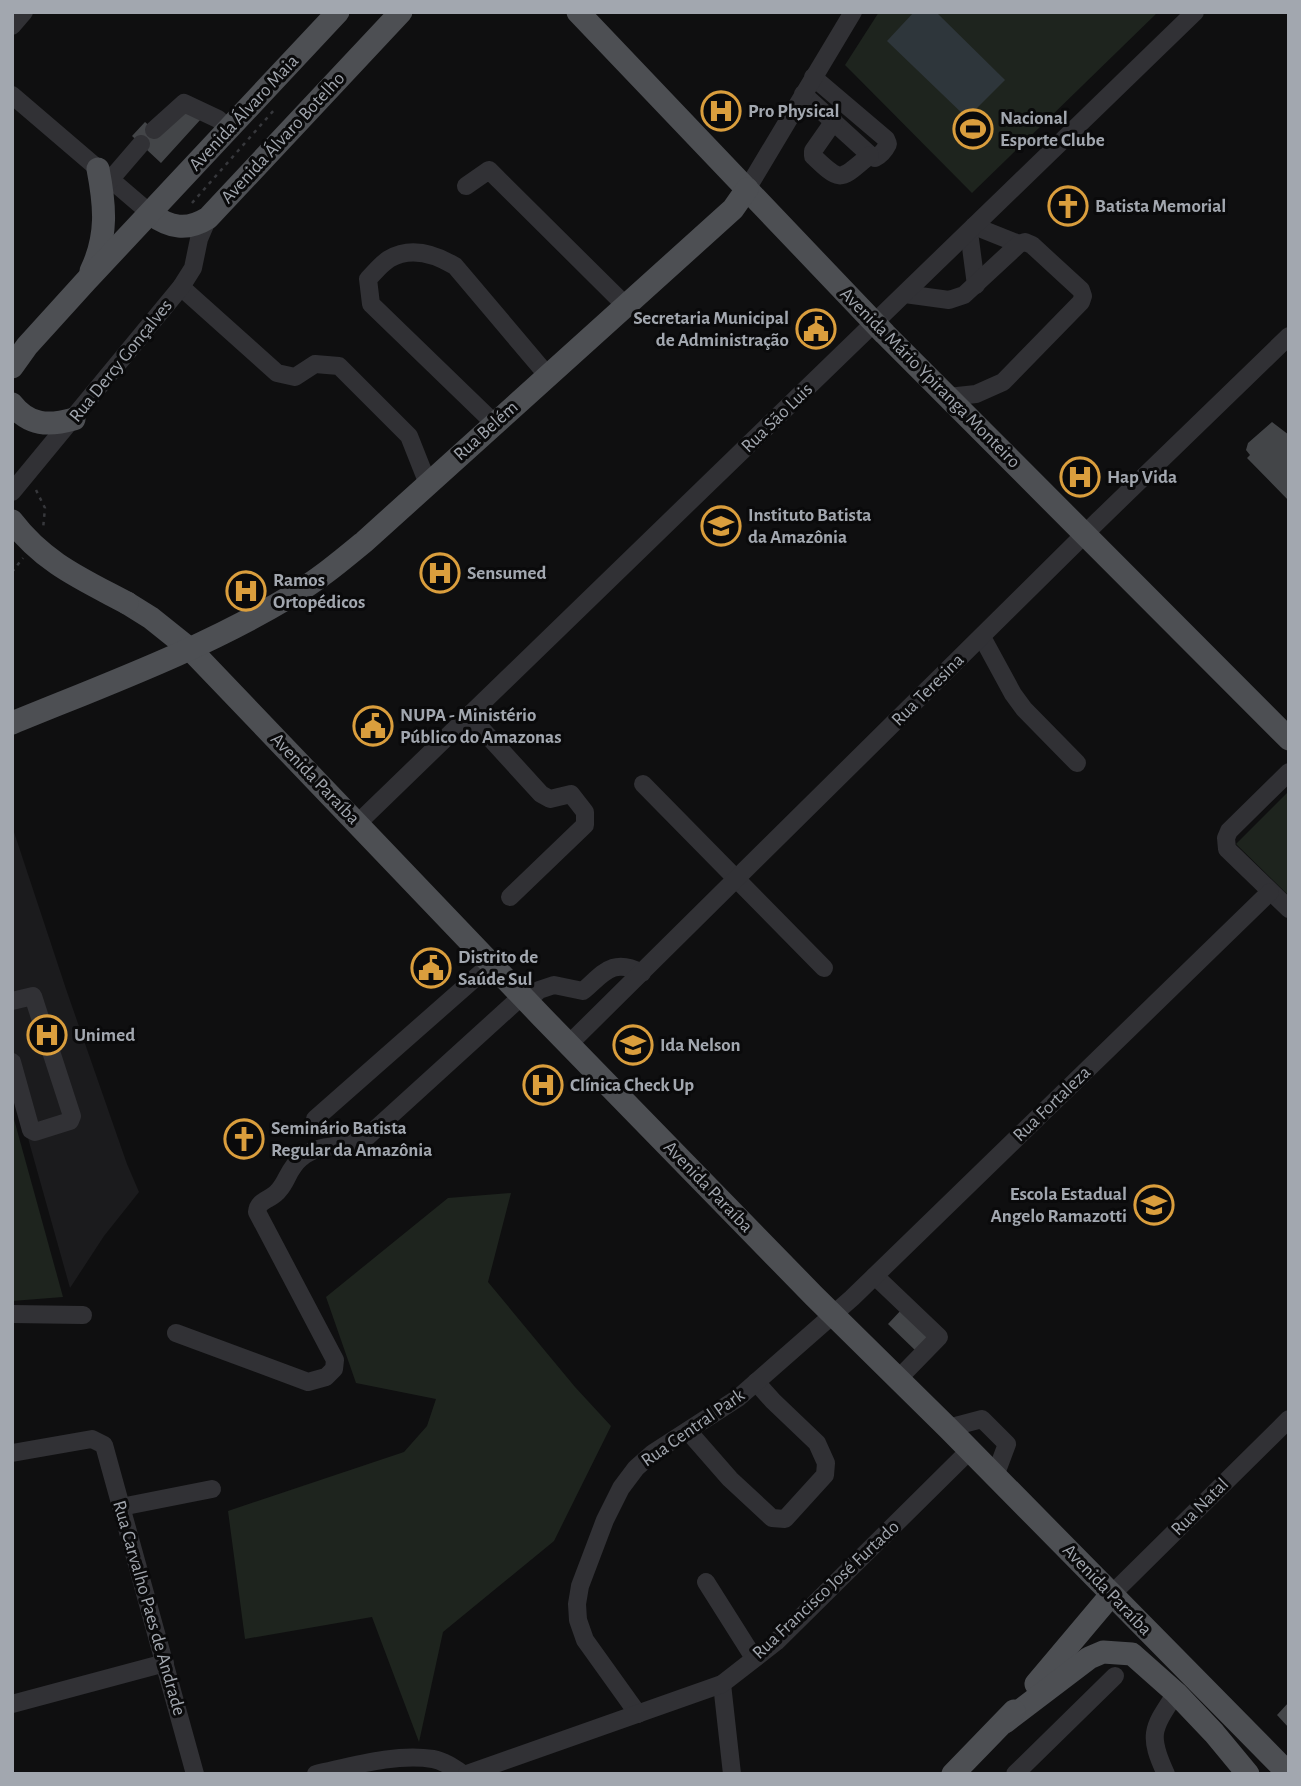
<svg xmlns="http://www.w3.org/2000/svg" width="1301" height="1786" viewBox="0 0 1301 1786" font-family="'Alegreya Sans',sans-serif">
<style>
.built{fill:#1b1b1d}
.green{fill:#1e241e}
.water{fill:#2e363b}
.building{fill:#434548}
.lines{fill:none;stroke-linecap:round;stroke-linejoin:round}
.path{stroke:#37383c;stroke-width:2.5;stroke-dasharray:3.5 5;stroke-linecap:butt}
.minor{stroke:#313135;stroke-width:18}
.major{stroke:#4d4f53;stroke-width:23}
.major-bridge{stroke:#4d4f53;stroke-width:23}
.labels{text-anchor:middle;dominant-baseline:central;stroke-width:6;stroke-linejoin:round;paint-order:stroke}
.poi-label{font-size:19px;font-weight:bold;fill:#a2a7af;stroke:#0a0a0b;text-anchor:start}
.street-label{font-size:19px;fill:#a2a7af;stroke:#0a0a0b}
</style>
<rect width="100%" height="100%" fill="#0f0f10"/>
<polygon class="built" points="12,826 66,989 127,1164 139,1192 104,1236 70,1288 12,1081"/>
<g class="green">
<polygon points="879,12 1158,12 972,193 845,65"/>
<polygon points="1289,791 1289,896 1236,844"/>
<polygon points="12,1112 63,1297 12,1301"/>
<polygon points="511,1193 488,1282 575,1387 611,1426 554,1541 443,1632 419,1742 372,1617 245,1639 228,1511 404,1452 427,1426 436,1399 356,1383 326,1297 448,1198"/>
</g>
<polygon class="water" points="914,12 936,12 1005,80 967,118 887,41"/>
<g class="building">
<polygon points="187,105 201,119 161,163 132,136 145,122 160,135"/>
<polygon points="1272,422 1289,435 1289,501 1247,458 1250,455 1246,450 1248,443"/>
<polygon points="903,1308 932,1335 917,1352 888,1324"/>
<polygon points="1289,1702 1289,1728 1277,1715"/>
</g>
<g class="lines">
<g class="path">
<polyline points="192,203 275,109"/>
<polyline points="36,490 45,508 43,529"/>
<polyline points="12,572 23,558"/>
</g>
<g class="minor">
<polyline points="12,26 24,12"/>
<path d="M 803,94 L 870,155 L 875,158 C 881,155 885,150 888,144 L 886,139 L 813,77"/>
<polyline points="12,95 151,214"/>
<path d="M 834,121 L 813,151 L 813,156 C 842,184 840,180 870,155"/>
<polyline points="154,130 184,103 218,119 229,129"/>
<polyline points="110,180 141,144"/>
<polyline points="466,186 489,170 626,306"/>
<polyline points="747,189 853,12"/>
<polyline points="974,226 1019,244"/>
<polyline points="969,232 976,285"/>
<polyline points="181,287 277,373 295,377 315,364 339,366 409,436 428,484"/>
<polyline points="905,294 949,300 964,295 1019,244 1025,242 1032,245 1081,290 1083,296 1081,302 1003,382 976,394 948,397"/>
<path d="M 495,424 L 371,304 L 368,279 C 374,273 381,264 389,259 C 411,246 435,254 455,266 L 548,376"/>
<polyline points="12,492 181,287 193,268 199,239 208,218"/>
<polyline points="982,637 1013,694 1024,709 1077,763"/>
<polyline points="469,715 541,794 550,799 571,794 585,812 585,825 510,897"/>
<polyline points="1289,772 1229,831 1226,838 1227,849 1289,909"/>
<polyline points="643,784 824,968"/>
<polyline points="358,823 1195,12"/>
<polyline points="12,1001 33,996 72,1116 70,1121 35,1132 31,1130 12,1062"/>
<path d="M 527,1001 L 539,990 L 554,985 L 583,991 C 603,974 612,957 642,973"/>
<polyline points="569,1044 1098,521 1289,336"/>
<polyline points="315,1119 491,964"/>
<polyline points="875,1276 939,1337 899,1378"/>
<polyline points="12,1314 83,1315"/>
<path d="M 176,1333 L 308,1382 L 326,1377 L 334,1369 L 335,1360 L 257,1212 C 258,1199 272,1200 279,1190 C 288,1180 288,1169 301,1158 C 320,1141 347,1150 368,1136 L 522,996"/>
<polyline points="948,1428 982,1419 1007,1444 995,1476"/>
<polyline points="688,1431 730,1479 772,1518 785,1519 825,1475 826,1463 817,1443 773,1401 756,1382"/>
<polyline points="12,1453 92,1439 104,1445 195,1774"/>
<polyline points="121,1507 212,1489"/>
<polyline points="706,1582 754,1658"/>
<polyline points="1111,1595 1289,1419"/>
<polyline points="722,1684 732,1774"/>
<polyline points="12,1704 165,1663"/>
<polyline points="638,1714 585,1640 578,1620 577,1604 580,1586 605,1520 621,1488 636,1468 653,1453 738,1398 852,1298 1270,892"/>
<path d="M 316,1774 C 353,1766 396,1753 433,1759 C 444,1761 454,1768 463,1774"/>
<polyline points="467,1774 722,1684 776,1642 970,1450"/>
<polyline points="1015,1774 1115,1676"/>
<path d="M 1166,1774 C 1147,1734 1153,1728 1176,1693"/>
</g>
<g class="major">
<polyline points="578,12 885,334 1289,739"/>
<path d="M 151,214 C 170,228 187,231 208,218 L 401,12"/>
<path d="M 91,271 C 108,236 105,205 98,169"/>
<polyline points="12,367 27,346 86,281 338,12"/>
<path d="M 12,404 C 29,426 49,426 74,419"/>
<polyline points="127,603 151,618 191,650 542,1017 814,1296 948,1428 1289,1774"/>
<path d="M 12,723 C 107,684 203,649 291,596 C 317,581 341,561 364,542 L 733,209 L 747,189"/>
<polyline points="1036,1684 1111,1595"/>
<polyline points="1005,1722 1089,1658 1103,1652 1132,1654 1176,1693 1214,1733 1248,1774"/>
<polyline points="953,1774 1014,1711"/>
</g>
<path class="major-bridge" d="M 12,521 C 44,563 82,579 127,603"/>
</g>
<defs>
<g id="hospital-ring" transform="scale(2.0125)"><circle r="9.5" fill="#0a0a0b" stroke="#da9e3d" stroke-width="1.5"/><path d="M-5-5h3v3.5h4V-5h3V5h-3V1.5h-4V5h-3Z" fill="#da9e3d"/></g>
<g id="stadium-ring" transform="scale(2.0125)"><circle r="9.5" fill="#0a0a0b" stroke="#da9e3d" stroke-width="1.5"/><path d="M0-5a6.5 5 0 1 0 0 10a6.5 5 0 1 0 0-10ZM-3.5-1.8h7v3.6h-7Z" fill="#da9e3d"/></g>
<g id="church-ring" transform="scale(2.0125)"><circle r="9.5" fill="#0a0a0b" stroke="#da9e3d" stroke-width="1.5"/><path d="M-1.2-6h2.4v3.5h3.3v2.4h-3.3V6h-2.4V-.1h-3.3v-2.4h3.3Z" fill="#da9e3d"/></g>
<g id="civic-ring" transform="scale(2.0125)"><circle r="9.5" fill="#0a0a0b" stroke="#da9e3d" stroke-width="1.5"/><path d="M-.6-6.5H3V-4.5H.6V-3L4-1V1h2V6H-6V1h2V-1L-.6-3ZM-1.2 2.5V6h2.4V2.5Z" fill="#da9e3d"/></g>
<g id="school-ring" transform="scale(2.0125)"><circle r="9.5" fill="#0a0a0b" stroke="#da9e3d" stroke-width="1.5"/><path d="M0-5L7-2L0 1L-7-2ZM-4 1L0 2.5L4 1V4Q0 6-4 4Z" fill="#da9e3d"/></g>
</defs>
<g fill-rule="evenodd">
<use href="#hospital-ring" x="721" y="111"/>
<use href="#stadium-ring" x="973" y="129"/>
<use href="#church-ring" x="1068" y="206"/>
<use href="#civic-ring" x="816" y="329"/>
<use href="#hospital-ring" x="1080" y="477"/>
<use href="#school-ring" x="721" y="526"/>
<use href="#hospital-ring" x="440" y="573"/>
<use href="#hospital-ring" x="246" y="591"/>
<use href="#civic-ring" x="373" y="726"/>
<use href="#civic-ring" x="431" y="968"/>
<use href="#hospital-ring" x="47" y="1035"/>
<use href="#school-ring" x="633" y="1045"/>
<use href="#hospital-ring" x="543" y="1085"/>
<use href="#church-ring" x="244" y="1139"/>
<use href="#school-ring" x="1154" y="1205"/>
</g>
<g class="labels">
<g class="poi-label">
<text x="748" y="111">Pro Physical</text>
<text x="1000" y="118">Nacional<tspan x="1000" dy="22">Esporte Clube</tspan></text>
<text x="1095" y="206">Batista Memorial</text>
<text x="789" y="318" text-anchor="end">Secretaria Municipal<tspan x="789" dy="22">de Administração</tspan></text>
<text x="1107" y="477">Hap Vida</text>
<text x="748" y="515">Instituto Batista<tspan x="748" dy="22">da Amazônia</tspan></text>
<text x="467" y="573">Sensumed</text>
<text x="273" y="580">Ramos<tspan x="273" dy="22">Ortopédicos</tspan></text>
<text x="400" y="715">NUPA - Ministério<tspan x="400" dy="22">Público do Amazonas</tspan></text>
<text x="458" y="957">Distrito de<tspan x="458" dy="22">Saúde Sul</tspan></text>
<text x="74" y="1035">Unimed</text>
<text x="660" y="1045">Ida Nelson</text>
<text x="570" y="1085">Clínica Check Up</text>
<text x="271" y="1128">Seminário Batista<tspan x="271" dy="22">Regular da Amazônia</tspan></text>
<text x="1127" y="1194" text-anchor="end">Escola Estadual<tspan x="1127" dy="22">Angelo Ramazotti</tspan></text>
</g>
<g class="street-label">
<text transform="translate(244 113) rotate(-47)">Avenida Álvaro Maia</text>
<text transform="translate(283 138) rotate(-47)">Avenida Álvaro Botelho</text>
<text transform="translate(121 361) rotate(-51)">Rua Dercy Gonçalves</text>
<text transform="translate(930 378) rotate(45)">Avenida Mário Ypiranga Monteiro</text>
<text transform="translate(777 418) rotate(-44)">Rua São Luis</text>
<text transform="translate(486 431) rotate(-42)">Rua Belém</text>
<text transform="translate(928 690) rotate(-45)">Rua Teresina</text>
<text transform="translate(315 779) rotate(46)">Avenida Paraíba</text>
<text transform="translate(1052 1104) rotate(-44)">Rua Fortaleza</text>
<text transform="translate(708 1187) rotate(46)">Avenida Paraíba</text>
<text transform="translate(693 1428) rotate(-35)">Rua Central Park</text>
<text transform="translate(1200 1507) rotate(-45)">Rua Natal</text>
<text transform="translate(826 1590) rotate(-43)">Rua Francisco José Furtado</text>
<text transform="translate(1107 1590) rotate(46)">Avenida Paraíba</text>
<text transform="translate(149 1608) rotate(74)">Rua Carvalho Paes de Andrade</text>
</g>
</g>
<rect width="1301" height="1786" fill="none" stroke="#a2a7af" stroke-width="28"/>
</svg>
